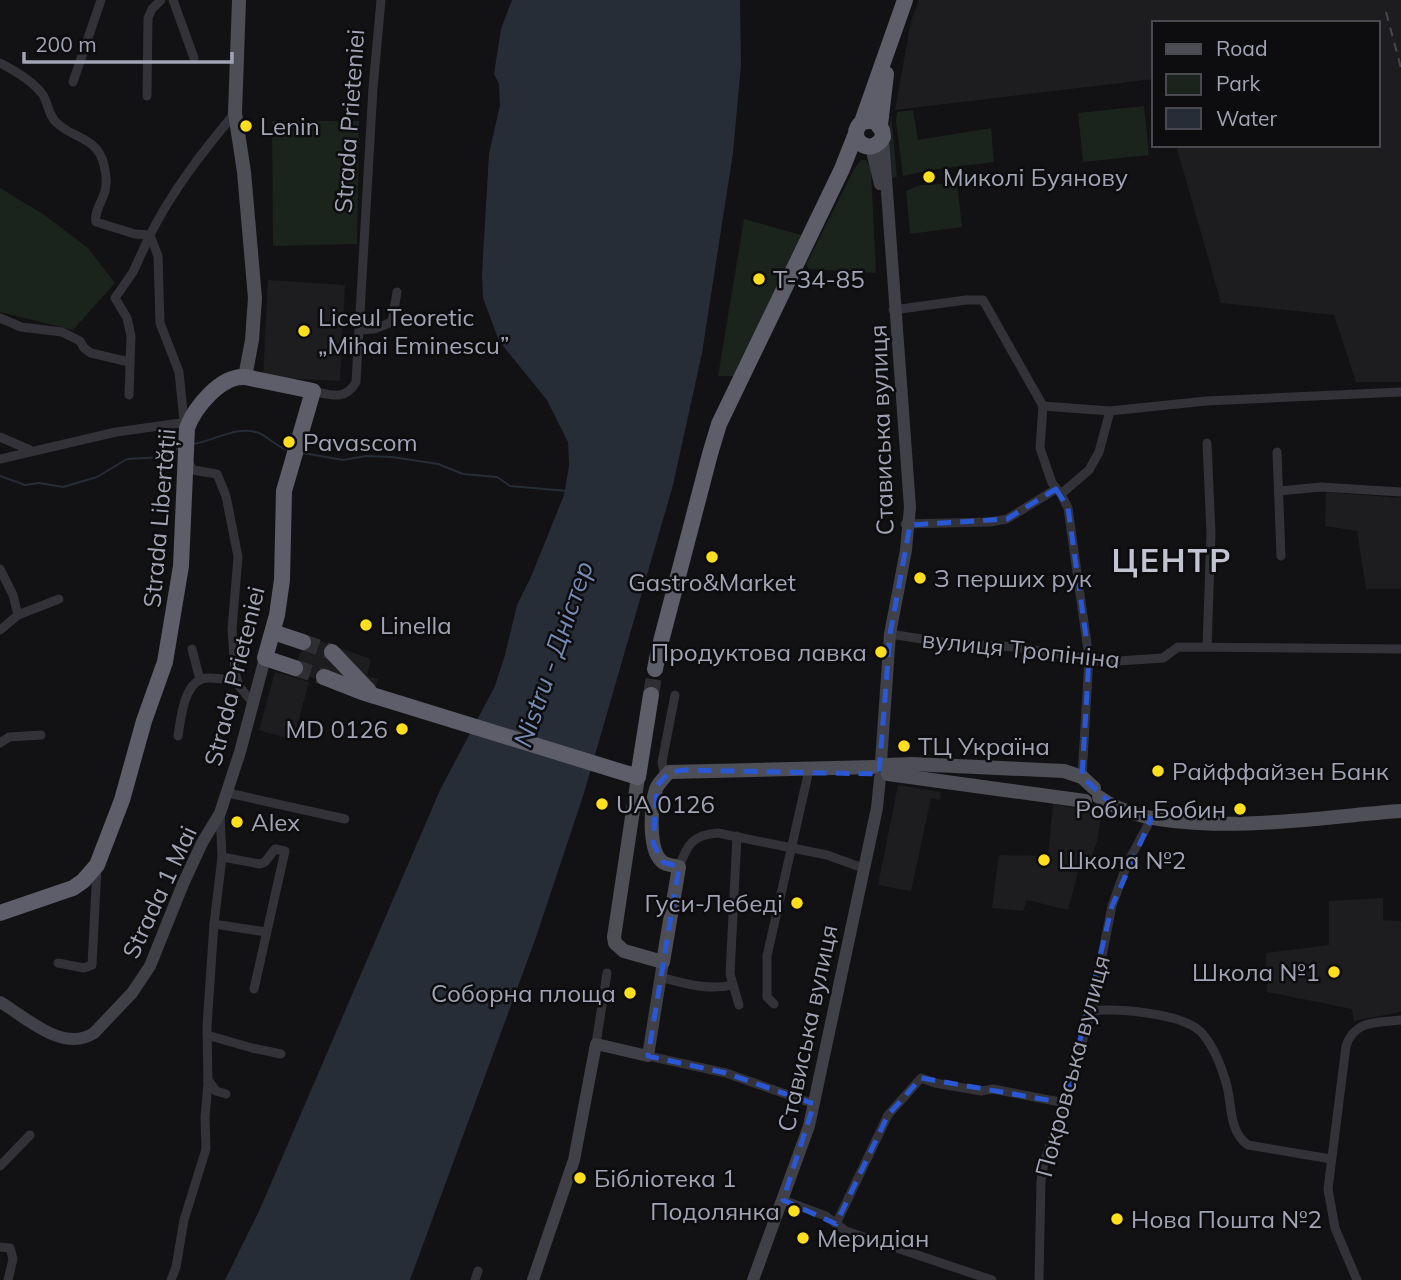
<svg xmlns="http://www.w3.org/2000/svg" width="1401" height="1280" viewBox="0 0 1401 1280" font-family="Mulish,sans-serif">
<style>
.built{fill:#1d1d20}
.green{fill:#1b231d}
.water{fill:#272d37}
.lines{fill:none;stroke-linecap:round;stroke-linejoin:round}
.stream{stroke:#272d37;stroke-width:2}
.highway-tunnel{stroke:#2f2e33;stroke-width:16;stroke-dasharray:16 8;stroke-linecap:butt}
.street{stroke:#323238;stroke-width:9}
.secondary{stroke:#404048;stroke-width:12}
.primary{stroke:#4e4e57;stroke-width:14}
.highway{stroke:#5e5e6a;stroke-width:16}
.rail{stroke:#47474f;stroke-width:2;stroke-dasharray:9 7;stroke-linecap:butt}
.marked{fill:none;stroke:#2a57d4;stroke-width:5;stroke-dasharray:14 9;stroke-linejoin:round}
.poi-dot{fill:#ffde1d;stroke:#0d0c0e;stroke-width:2.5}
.labels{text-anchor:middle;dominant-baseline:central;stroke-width:5;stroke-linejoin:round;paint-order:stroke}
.street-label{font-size:24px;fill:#a1a4b5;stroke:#0d0c0e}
.poi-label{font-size:24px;fill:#a1a4b5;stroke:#0d0c0e;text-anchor:start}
.water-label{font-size:26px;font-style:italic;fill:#758ab4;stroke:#0d0c0e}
.district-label{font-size:32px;font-weight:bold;letter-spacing:2px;fill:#c3c4d1;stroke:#0d0c0e}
</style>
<rect width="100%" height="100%" fill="#121113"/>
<g class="built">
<polygon points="919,0 1401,0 1401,382 1356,382 1334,315 1221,303 1176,145 1378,145 1378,23 1154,23 1154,79 895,110 911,21"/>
<polygon points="268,280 345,285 340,381 263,377"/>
<polygon points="1326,492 1401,498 1401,589 1366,589 1357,531 1325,526"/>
<polygon points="308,637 371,659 367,676 378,679 376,686 374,685 372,704 365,702 366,695 280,667 297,661"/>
<polygon points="275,672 309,682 293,740 259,730"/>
<polygon points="898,785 941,792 940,800 931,798 911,891 878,885"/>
<polygon points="1053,804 1102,813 1097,841 1088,867 1080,865 1068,910 1027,900 1023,911 992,908 999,855 1048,856"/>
<polygon points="1383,898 1383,920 1401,921 1401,1012 1354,1021 1352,1009 1267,992 1266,953 1329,945 1329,901"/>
</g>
<g class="green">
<polygon points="1144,106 1149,155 1083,162 1078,113"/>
<polygon points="913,110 918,140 991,128 994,162 930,170 903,176 896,121 897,112"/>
<polygon points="891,114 897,177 892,178 889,131"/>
<polygon points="272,121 359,121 357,244 273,246"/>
<polygon points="861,160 866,160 871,170 876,273 809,269 806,264 811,255 854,169"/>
<polygon points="957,183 962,227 910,234 906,191 921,185"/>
<polygon points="0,188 43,214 88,248 115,283 73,330 0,312"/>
<polygon points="744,219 801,235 735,376 718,376"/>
</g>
<polygon class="water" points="512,0 740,0 741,65 733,153 702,353 673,485 584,793 535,940 410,1280 225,1280 260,1209 440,790 495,686 505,655 517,605 531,577 564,495 569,466 568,442 547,400 499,341 483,298 482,274 489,154 500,105 499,84 494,74 501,29"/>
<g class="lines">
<g class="stream">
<path d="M 193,444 C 215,441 236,425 259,433 C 270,438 276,447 288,450"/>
<polyline points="303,453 343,460 366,456 392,457 438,464 463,474 497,477 510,486 567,491"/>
<polyline points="0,476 25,485 39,483 63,487 97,477 127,459 164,457 179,448"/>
</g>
<g class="highway-tunnel">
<polyline points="303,642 332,652"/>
<polyline points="295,668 324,677"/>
<polyline points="651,695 655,669"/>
</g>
<g class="street">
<polyline points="173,0 194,58"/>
<path d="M 0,63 C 15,71 33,81 43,95 C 49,105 48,116 58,124 C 75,139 98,138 104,165 C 106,173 107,183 105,191 C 102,202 94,211 96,222 L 135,234 L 150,235"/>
<polyline points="73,82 101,0"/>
<polyline points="147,96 148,18 152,9 161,0"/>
<polyline points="893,310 966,300 983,300 1043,406 1040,448 1052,483 1061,494 1068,508 1089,658 1082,777"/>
<polyline points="0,318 21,327 62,332 80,341 84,348 91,353 129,362"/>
<polyline points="360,330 374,329 392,322 397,292"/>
<path d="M 313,391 C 330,395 346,401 356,382 L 373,88 L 381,0"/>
<polyline points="129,395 131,336 127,318 115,298 133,272 150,235"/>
<polyline points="1043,406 1110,411 1206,401 1401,392"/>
<path d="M 184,421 L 179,372 L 160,323 L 158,256 L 150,235 C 172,191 203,151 235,113"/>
<polyline points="0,437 30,450"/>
<polyline points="1207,443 1211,533 1207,647"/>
<polyline points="1277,452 1281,556"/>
<polyline points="0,459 116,432 188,422"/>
<polyline points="188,462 193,470 217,474 226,496 238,557 232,629 235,672 239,686 252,702"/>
<polyline points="1279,491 1321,487 1401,492"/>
<polyline points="1061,494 1089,470 1099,452 1110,411"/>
<polyline points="905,524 990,522 1007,519 1056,489"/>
<polyline points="0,569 13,595 18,615 0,630"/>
<polyline points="18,615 59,599"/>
<polyline points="890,634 947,643 1016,647 1104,662 1163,658 1178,647 1401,649"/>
<polyline points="192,649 200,680"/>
<path d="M 178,736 C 181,719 183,686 202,679 C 212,676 226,680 236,681"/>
<polyline points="0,743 9,737 41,735"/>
<polyline points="665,777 662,762 675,695"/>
<polyline points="228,793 345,819"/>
<polyline points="737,836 730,974 739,1005"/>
<polyline points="222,857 260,864 265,862 275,849 285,851 254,989"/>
<path d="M 679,867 C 688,844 692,835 718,833 L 827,855 L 863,868"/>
<polyline points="214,924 266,932"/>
<polyline points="58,963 84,968 92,965 97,867"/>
<path d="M 660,977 C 683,983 709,991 732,985"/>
<polyline points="774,1004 767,997 767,956 809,770"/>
<path d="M 1091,1011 C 1116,1008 1182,1013 1201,1032 C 1214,1046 1222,1068 1227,1086 C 1232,1106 1229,1132 1248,1145 L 1331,1159"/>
<polyline points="207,1035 252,1048 281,1054"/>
<polyline points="596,1044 607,973"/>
<polyline points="648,1056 726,1073 814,1104"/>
<polyline points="208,1080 216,1091 226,1094"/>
<polyline points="0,1166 30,1135"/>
<polyline points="783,1200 826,1216 846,1231 992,1280"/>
<polyline points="836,1224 888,1115 921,1078 935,1083 981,1091 993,1089 1065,1103"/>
<polyline points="0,1247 10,1248 13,1259 8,1280"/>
<polyline points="171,1280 176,1267 184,1220 206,1149 205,1117 208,1084 207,1026 214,924 222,857 220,813"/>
<polyline points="475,1280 478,1271"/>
<polyline points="1039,1280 1041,1181 1044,1162 1065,1103 1091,1011 1112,906 1127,864 1151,819"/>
<path d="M 1357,1280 L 1335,1228 L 1328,1189 L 1346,1046 C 1355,1019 1377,1023 1401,1020"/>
</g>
<g class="secondary">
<polyline points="871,147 880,184"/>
<polyline points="881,762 890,634 906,550 910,507 883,137"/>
<path d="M 0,1002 C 27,1018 63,1053 94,1033 L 132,993 L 150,966 L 183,884 L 202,843 L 220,813 L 240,752 L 265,658"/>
<polyline points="533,1280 574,1160 596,1044 648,1056 663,962"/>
<polyline points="753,1280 809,1126 877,808 880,778"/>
</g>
<g class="primary">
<polyline points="239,0 235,113 244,172 255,298 252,340 245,377"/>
<polyline points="886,765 912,764 1064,771 1082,777 1094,788"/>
<polyline points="888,774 1085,801"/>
<path d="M 638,777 L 614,937 L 615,943 L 624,951 L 663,962 L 679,867 C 675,866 668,865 664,863 C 647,853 651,805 656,789 C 658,783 665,777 669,772 L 874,767"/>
<path d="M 1099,797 C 1162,844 1324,816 1401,811"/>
</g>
<g class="highway">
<path d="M 862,122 L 874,120 L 882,130 L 883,137 C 871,159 844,138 862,122 L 905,0"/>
<polyline points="880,125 886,74"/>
<polyline points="273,632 303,642"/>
<polyline points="332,652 369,691"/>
<polyline points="655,669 659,649 710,454 719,424 842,169 855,136"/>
<polyline points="324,677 362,692 638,777 651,695"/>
<path d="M 0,913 L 73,888 L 83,881 L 97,865 L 122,800 L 144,721 L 165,662 L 181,566 L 187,428 C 195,407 221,375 245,377 L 313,391 L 284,491 L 282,580 L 277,615 L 265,658 L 295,668"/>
</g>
<polyline class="rail" points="1386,12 1401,68"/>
</g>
<path class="marked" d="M 1056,489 L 1068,508 L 1089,658 L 1082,777 L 1113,805 L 1151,819 L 1112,906 L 1065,1103 L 921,1078 L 888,1115 L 836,1224 L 783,1200 L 814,1104 L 726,1073 L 648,1056 L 679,867 L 663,862 L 653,843 L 657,786 L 669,772 L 685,770 L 879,774 L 890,634 L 910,525 L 1007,519 Z"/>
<g class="poi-dot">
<circle cx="246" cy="126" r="7"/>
<circle cx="929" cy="177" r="7"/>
<circle cx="759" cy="279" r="7"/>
<circle cx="304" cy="331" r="7"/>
<circle cx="289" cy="442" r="7"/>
<circle cx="712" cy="557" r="7"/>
<circle cx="920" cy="578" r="7"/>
<circle cx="366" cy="625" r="7"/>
<circle cx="881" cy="652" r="7"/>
<circle cx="402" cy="729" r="7"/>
<circle cx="904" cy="746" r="7"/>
<circle cx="1158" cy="771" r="7"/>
<circle cx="602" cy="804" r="7"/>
<circle cx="1240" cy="809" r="7"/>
<circle cx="237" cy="822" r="7"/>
<circle cx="1044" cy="860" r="7"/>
<circle cx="797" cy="903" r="7"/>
<circle cx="1334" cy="972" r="7"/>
<circle cx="630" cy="993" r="7"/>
<circle cx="580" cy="1178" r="7"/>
<circle cx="794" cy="1211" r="7"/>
<circle cx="1117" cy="1219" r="7"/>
<circle cx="803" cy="1238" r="7"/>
</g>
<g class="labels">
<g class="street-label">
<text transform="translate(349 121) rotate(-86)">Strada Prieteniei</text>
<text transform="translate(881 430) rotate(-92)">Стависька вулиця</text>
<text transform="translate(159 518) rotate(-85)">Strada Libertății</text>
<text transform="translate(1021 649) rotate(6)">вулиця Тропініна</text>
<text transform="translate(234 676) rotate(-76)">Strada Prieteniei</text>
<text transform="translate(159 892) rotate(-65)">Strada 1 Mai</text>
<text transform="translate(807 1028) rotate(-78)">Стависька вулиця</text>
<text transform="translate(1072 1066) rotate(-75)">Покровська вулиця</text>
</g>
<g class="poi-label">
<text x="260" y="126">Lenin</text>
<text x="943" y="177">Миколі Буянову</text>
<text x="773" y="279">Т-34-85</text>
<text x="318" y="317">Liceul Teoretic<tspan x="318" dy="28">„Mihai Eminescu”</tspan></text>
<text x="303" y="442">Pavascom</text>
<text x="934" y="578">З перших рук</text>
<text x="712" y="582" text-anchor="middle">Gastro&amp;Market</text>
<text x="380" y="625">Linella</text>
<text x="867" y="652" text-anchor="end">Продуктова лавка</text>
<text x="388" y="729" text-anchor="end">MD 0126</text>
<text x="918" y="746">ТЦ Україна</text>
<text x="1172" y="771">Райффайзен Банк</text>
<text x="616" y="804">UA 0126</text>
<text x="1226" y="809" text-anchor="end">Робин Бобин</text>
<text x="251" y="822">Alex</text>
<text x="1058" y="860">Школа №2</text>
<text x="783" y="903" text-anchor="end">Гуси-Лебеді</text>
<text x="1320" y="972" text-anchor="end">Школа №1</text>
<text x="616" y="993" text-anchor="end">Соборна площа</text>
<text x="594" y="1178">Бібліотека 1</text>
<text x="780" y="1211" text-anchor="end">Подолянка</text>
<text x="1131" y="1219">Нова Пошта №2</text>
<text x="817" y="1238">Меридіан</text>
</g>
<g class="water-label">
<text transform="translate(553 654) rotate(-71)">Nistru - Дністер</text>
</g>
<g class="district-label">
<text x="1172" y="560">ЦЕНТР</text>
</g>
</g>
<rect x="1152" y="21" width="228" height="126" fill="#0d0c0e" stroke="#484951" stroke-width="2"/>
<rect x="1166" y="44" width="35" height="10" fill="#4e4e57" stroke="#484951" stroke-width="2"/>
<text x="1216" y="56" font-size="21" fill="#a1a4b5">Road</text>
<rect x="1166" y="74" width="35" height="21" fill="#1b231d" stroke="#484951" stroke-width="2"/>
<text x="1216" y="91" font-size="21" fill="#a1a4b5">Park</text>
<rect x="1166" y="108" width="35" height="21" fill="#272d37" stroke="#484951" stroke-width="2"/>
<text x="1216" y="126" font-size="21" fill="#a1a4b5">Water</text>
<path d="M24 52v10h208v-10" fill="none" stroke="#a1a4b5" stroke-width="3.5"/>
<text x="35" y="52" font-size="21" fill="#a1a4b5" stroke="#0d0c0e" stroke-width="5" paint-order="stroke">200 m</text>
</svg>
